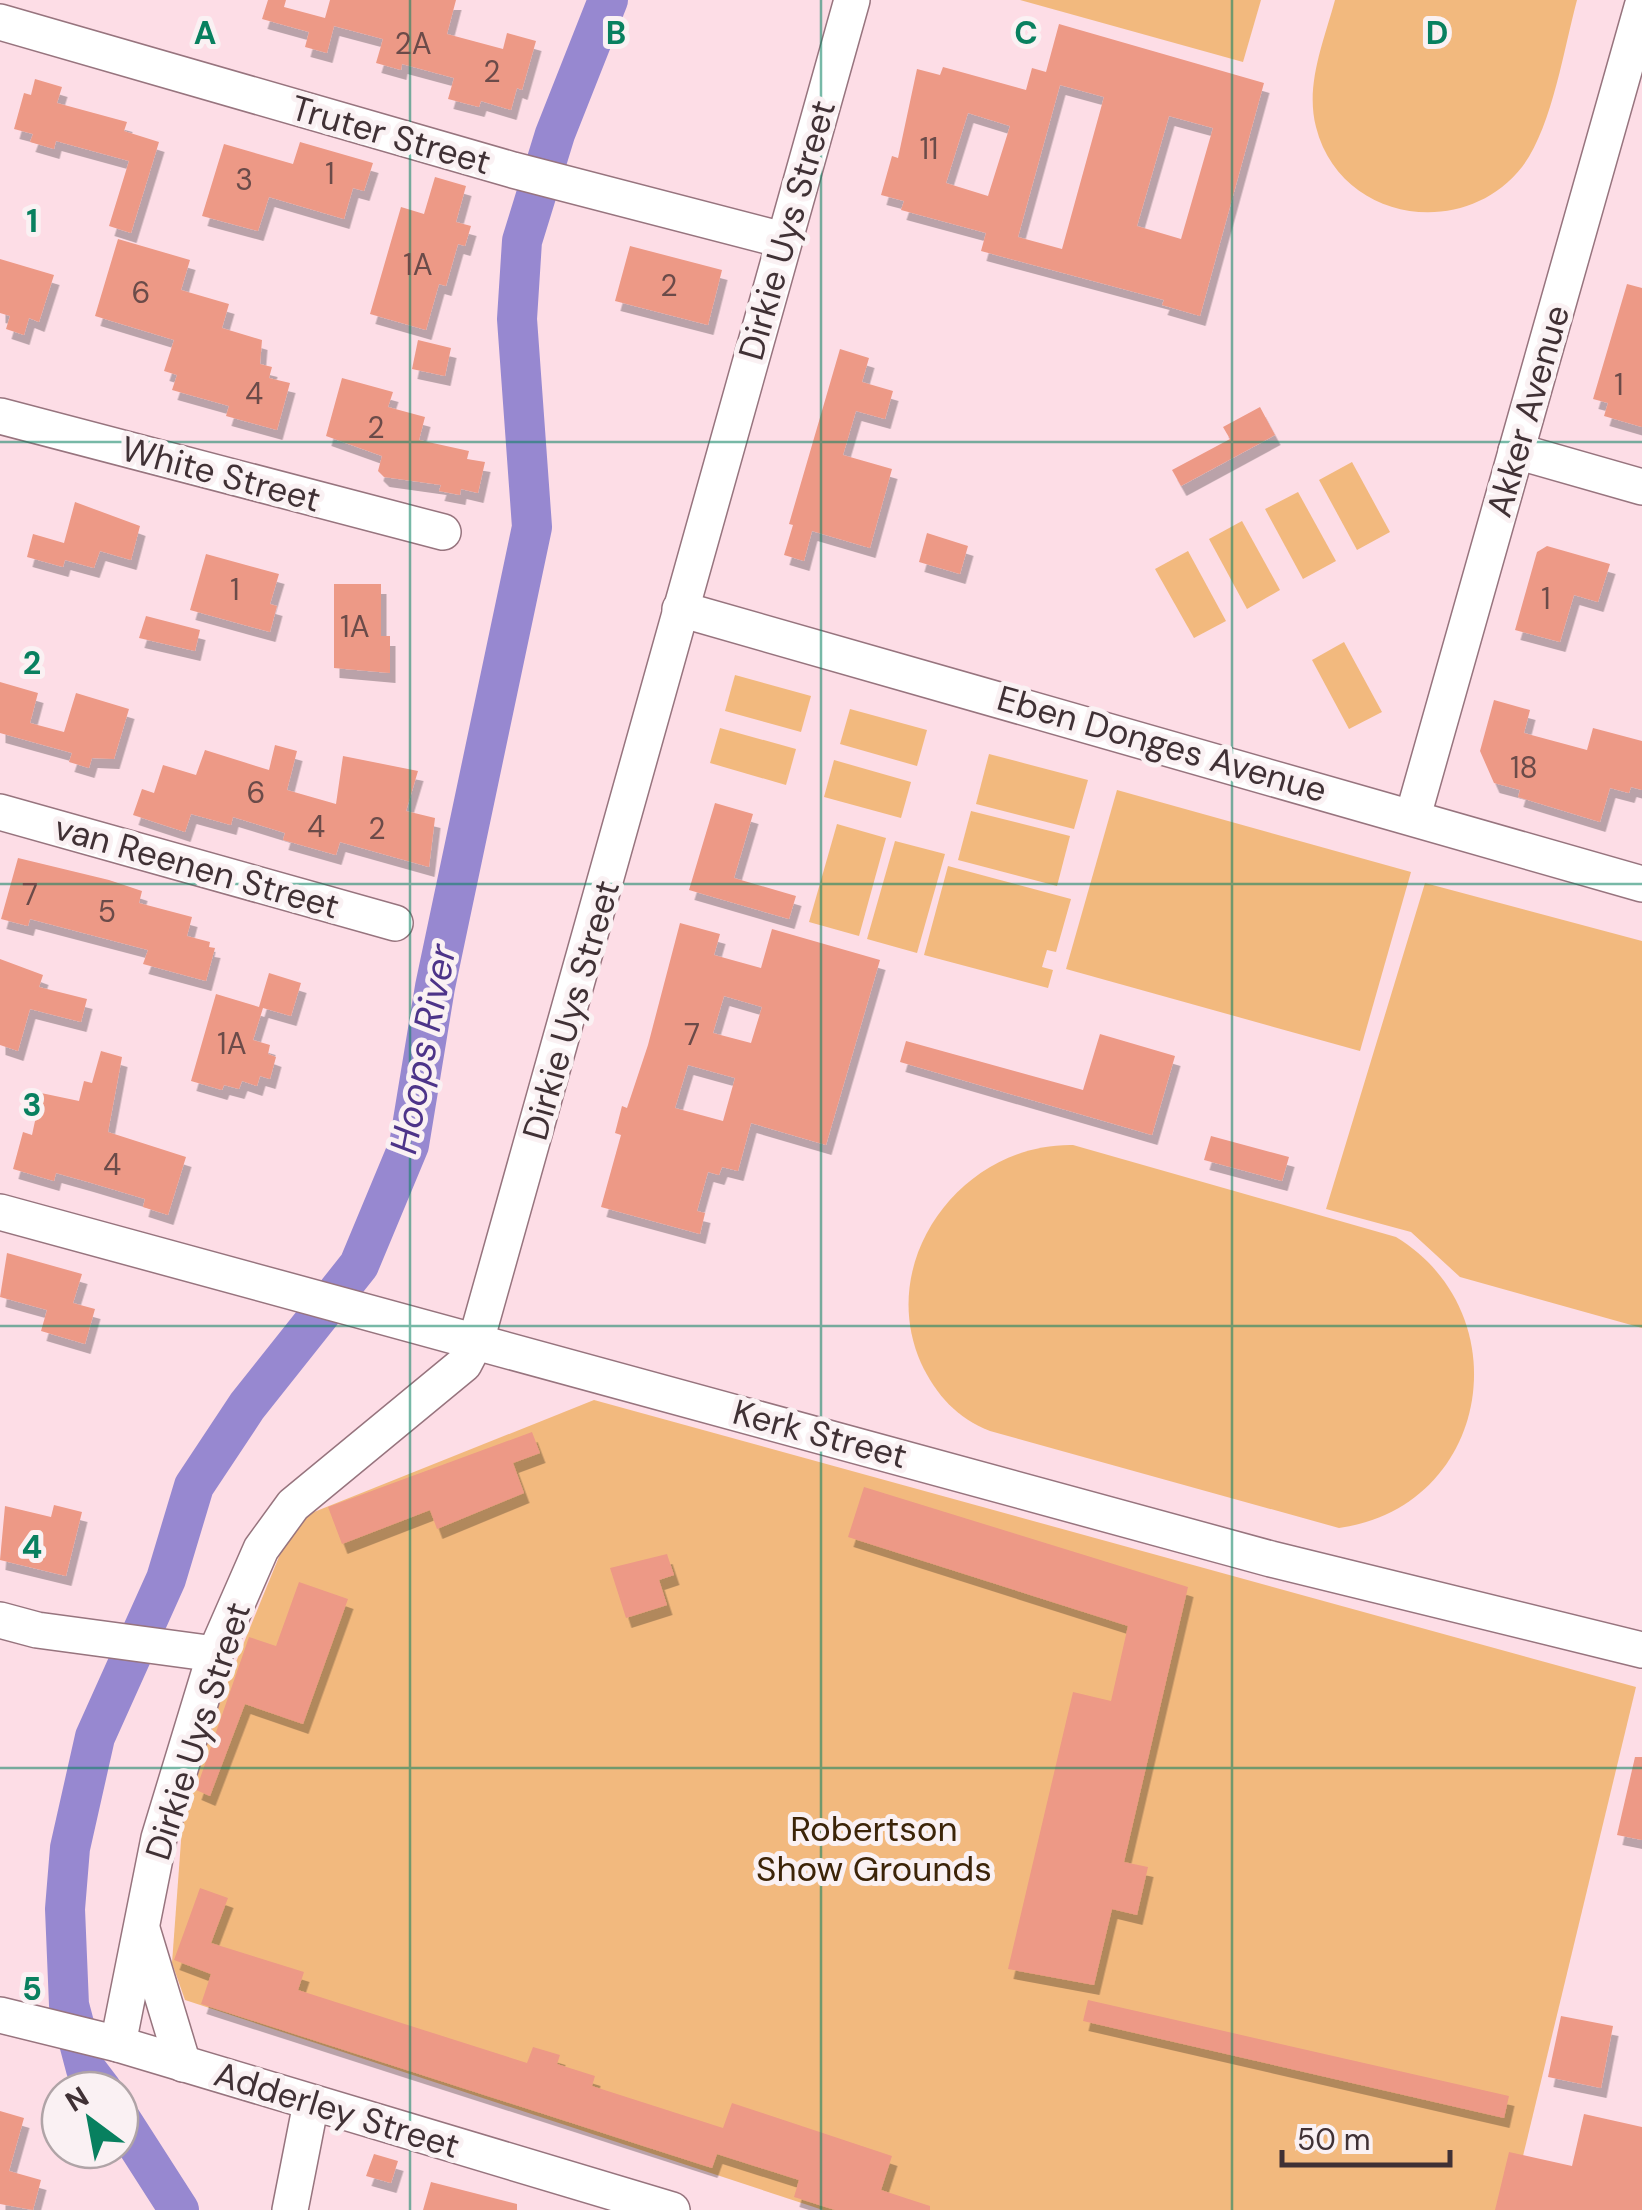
<svg xmlns="http://www.w3.org/2000/svg" width="1642" height="2210" viewBox="0 0 1642 2210" font-family="'DM Sans',sans-serif">
<style>
.green{fill:#f2b97e}
.lines{fill:none;stroke-linecap:round;stroke-linejoin:round}
.river{stroke:#9788d0;stroke-width:40}
.building{fill:#ed9986;fill-rule:evenodd;filter:url(#shadow)}
.minor-casing{stroke:#97747e;stroke-width:38}
.minor{stroke:#fff;stroke-width:35}
.grid{fill:none;stroke:#08805f;stroke-width:2.5;stroke-opacity:0.55}
.labels{text-anchor:middle;dominant-baseline:central;stroke-width:10;stroke-linejoin:round;paint-order:stroke}
.number-label{font-size:30px;fill:#6b4b49}
.street-label{font-size:35px;fill:#403135;stroke:#faf1f3}
.park-label{font-size:35px;fill:#3c2408;stroke:#faf1f3}
.water-label{font-size:38px;font-style:italic;fill:#4d3489;stroke:#faf1f3}
.grid-label{font-size:32px;text-anchor:middle;font-weight:bold;fill:#08805f;stroke:#faf1f3;stroke-width:10;stroke-linejoin:round;paint-order:stroke}
</style>
<defs>
<filter id="shadow"><feDropShadow dx="5.5" dy="10" stdDeviation="0" flood-color="#0004"/></filter>
</defs>
<rect width="100%" height="100%" fill="#fddde6"/>
<g class="green">
<polygon points="1020,0 1261,0 1243,62"/>
<path d="M 1335,0 L 1577,0 C 1564,48 1552,128 1522,167 C 1464,241 1340,222 1316,127 C 1305,85 1324,41 1335,0 Z"/>
<polygon points="1352,462 1390,532 1357,550 1319,480"/>
<polygon points="1298,492 1336,561 1303,579 1265,509"/>
<polygon points="1242,521 1280,590 1247,609 1209,539"/>
<polygon points="1188,551 1226,621 1194,638 1155,569"/>
<polygon points="1344,642 1382,712 1349,729 1312,660"/>
<polygon points="735,675 811,696 801,732 725,711"/>
<polygon points="850,709 927,730 917,766 840,744"/>
<polygon points="720,728 796,749 786,785 710,763"/>
<polygon points="989,754 1088,780 1074,829 976,804"/>
<polygon points="834,760 911,782 901,818 824,797"/>
<polygon points="1117,790 1411,872 1360,1051 1066,969"/>
<polygon points="971,811 1070,836 1057,886 958,860"/>
<polygon points="837,824 886,838 859,936 809,922"/>
<polygon points="895,841 945,854 917,953 867,939"/>
<polygon points="948,866 1071,899 1056,952 1047,950 1042,967 1053,970 1048,988 924,955"/>
<polygon points="1425,883 1642,941 1642,1328 1460,1277 1411,1232 1326,1209"/>
<path d="M 1073,1145 L 1396,1237 C 1522,1314 1490,1507 1339,1528 L 990,1431 C 957,1418 936,1395 921,1363 C 875,1259 963,1143 1073,1145 Z"/>
<polygon points="594,1400 1636,1687 1510,2210 823,2210 185,2000 172,1963 185,1787 294,1520"/>
</g>
<g class="lines">
<g class="river">
<polyline points="102,2090 86,2069 69,2005 65,1909 70,1848 95,1737 166,1579 194,1486 247,1406 359,1265 409,1145 435,987 532,527 517,319 522,241 555,134 608,0"/>
<polyline points="120,2118 179,2210"/>
</g>
</g>
<g class="building">
<polygon points="268,0 286,0 284,7 325,18 330,0 456,0 447,34 503,49 507,33 536,41 522,90 517,88 511,110 481,101 479,107 448,99 454,78 402,64 401,70 376,63 383,39 334,26 327,53 305,47 309,32 262,19"/>
<path d="M 1059,24 L 1264,83 L 1200,316 L 1162,305 L 1164,300 L 981,251 L 986,233 L 901,210 L 904,201 L 881,195 L 892,156 L 898,158 L 917,69 L 940,75 L 943,67 L 1026,90 L 1032,68 L 1046,72 ZM 1060,85 L 1104,97 L 1062,249 L 1018,237 ZM 968,113 L 1010,126 L 988,196 L 946,183 ZM 1169,116 L 1213,128 L 1181,239 L 1137,226 Z"/>
<polygon points="35,79 62,87 57,103 127,122 124,131 159,142 131,233 109,226 129,161 56,141 54,149 30,142 33,134 14,129 24,93 31,95"/>
<polygon points="300,142 373,163 364,191 353,188 344,219 269,197 258,231 202,216 224,144 293,164"/>
<polygon points="435,177 466,186 456,222 471,226 465,246 458,244 446,286 439,284 426,330 370,314 401,207 424,214"/>
<polygon points="118,239 190,260 181,290 229,304 222,328 262,340 260,364 272,367 269,378 290,383 277,430 226,416 229,406 172,390 177,375 164,371 174,340 95,316"/>
<polygon points="630,246 722,270 708,325 615,301"/>
<polygon points="0,259 54,275 39,322 29,318 24,335 6,329 10,316 0,313"/>
<polygon points="1627,284 1642,288 1642,427 1604,416 1608,403 1593,399"/>
<polygon points="418,340 451,348 445,376 412,369"/>
<polygon points="840,349 869,358 862,382 893,391 885,419 856,411 843,455 892,469 870,548 812,531 804,561 784,555 793,525 789,524"/>
<polygon points="342,378 393,392 388,407 425,417 419,440 469,451 467,459 485,462 478,493 461,489 460,495 439,491 441,485 384,477 378,471 382,456 326,436"/>
<polygon points="1260,407 1275,435 1181,486 1172,470 1230,439 1223,427"/>
<polygon points="75,502 140,526 131,560 100,551 94,568 65,560 63,567 27,557 33,534 64,543"/>
<polygon points="927,533 968,546 960,574 919,562"/>
<polygon points="1547,546 1610,564 1598,602 1574,595 1560,642 1515,630 1537,552"/>
<polygon points="206,554 279,574 270,604 277,606 270,632 190,610"/>
<polygon points="334,584 381,584 381,636 390,636 390,673 334,668"/>
<polygon points="146,616 200,630 195,651 139,638"/>
<polygon points="0,682 38,693 30,723 64,732 76,693 129,709 114,759 92,758 89,768 69,762 72,753 0,733"/>
<polygon points="1494,700 1530,710 1524,733 1587,750 1593,728 1642,741 1642,790 1631,787 1629,793 1610,788 1600,822 1518,797 1520,790 1494,783 1480,751"/>
<polygon points="275,745 297,751 287,790 336,804 343,756 418,771 406,811 435,818 429,867 340,842 336,855 283,840 285,833 233,817 231,825 191,814 185,832 133,815 142,789 154,793 163,765 196,775 205,750 269,770"/>
<polygon points="715,803 753,814 734,878 796,896 789,919 689,890"/>
<polygon points="18,858 109,880 142,891 139,903 192,917 187,936 210,942 209,947 215,948 206,981 143,964 148,950 30,919 28,926 1,919"/>
<path d="M 680,923 L 720,934 L 714,955 L 761,968 L 772,929 L 880,960 L 826,1145 L 751,1123 L 738,1171 L 722,1167 L 719,1175 L 708,1172 L 697,1211 L 705,1213 L 700,1234 L 601,1207 L 621,1135 L 615,1133 L 622,1106 L 627,1108 L 648,1045 ZM 724,996 L 762,1007 L 751,1043 L 713,1033 ZM 688,1065 L 735,1078 L 723,1121 L 675,1108 Z"/>
<polygon points="0,959 43,975 39,987 87,999 81,1022 30,1009 18,1051 0,1045"/>
<polygon points="269,973 301,983 291,1016 263,1008 253,1040 270,1045 268,1054 276,1057 270,1079 260,1076 257,1086 242,1081 239,1089 224,1085 222,1090 191,1081 216,994 259,1007"/>
<polygon points="1100,1034 1175,1056 1152,1135 900,1062 906,1041 1083,1090"/>
<polygon points="101,1051 122,1057 108,1132 186,1157 168,1215 143,1207 145,1199 88,1182 56,1173 54,1181 13,1169 23,1132 32,1135 41,1093 79,1101 84,1081 92,1083"/>
<polygon points="1211,1136 1289,1157 1282,1181 1204,1160"/>
<polygon points="7,1253 82,1274 73,1303 95,1309 85,1344 41,1331 47,1310 0,1297"/>
<polygon points="532,1432 540,1453 513,1463 524,1493 437,1529 430,1510 342,1544 328,1507"/>
<polygon points="864,1487 1188,1587 1124,1862 1148,1867 1137,1915 1112,1909 1094,1985 1008,1969 1073,1692 1111,1701 1128,1626 848,1537"/>
<polygon points="54,1505 82,1512 66,1576 0,1560 5,1506 51,1517"/>
<polygon points="667,1554 674,1575 659,1580 667,1605 626,1618 610,1568"/>
<polygon points="299,1582 348,1599 303,1724 245,1704 210,1796 196,1790 249,1637 276,1646"/>
<polygon points="1635,1757 1642,1757 1642,1840 1617,1835"/>
<polygon points="200,1888 228,1898 211,1943 304,1972 298,1990 527,2063 533,2047 560,2055 557,2064 595,2076 592,2086 723,2128 732,2103 892,2156 881,2190 930,2206 930,2210 835,2210 794,2197 799,2180 717,2154 712,2168 201,2004 211,1974 174,1960"/>
<polygon points="1088,2000 1509,2096 1504,2118 1083,2021"/>
<polygon points="1561,2016 1613,2026 1601,2088 1548,2077"/>
<polygon points="0,2111 24,2118 9,2171 41,2180 33,2210 0,2204"/>
<polygon points="1584,2114 1642,2127 1642,2210 1495,2210 1509,2152 1572,2166"/>
<polygon points="374,2154 398,2161 391,2183 366,2176"/>
<polygon points="431,2182 517,2204 517,2210 423,2210"/>
</g>
<g class="lines">
<g class="minor-casing">
<g id="minor">
<polyline points="0,22 513,170 783,240"/>
<polyline points="0,416 443,532"/>
<polyline points="1516,451 1642,487"/>
<polyline points="680,609 1642,884"/>
<polyline points="0,812 395,923"/>
<polyline points="1413,816 1642,7"/>
<polyline points="0,1212 1271,1559 1642,1650"/>
<polyline points="0,1620 37,1630 215,1654"/>
<polyline points="143,1932 183,2064"/>
<polyline points="0,2015 118,2044 672,2210"/>
<polyline points="118,2044 159,1838 215,1654 261,1549 293,1505 464,1364 476,1341 852,0"/>
<polyline points="290,2210 311,2103"/>
</g>
</g>
<use href="#minor" class="minor"/>
</g>
<path class="grid" d="M 410,0 L 410,2210M 821,0 L 821,2210M 1232,0 L 1232,2210M 0,442 L 1642,442M 0,884 L 1642,884M 0,1326 L 1642,1326M 0,1768 L 1642,1768"/>
<g class="labels">
<g class="number-label">
<text x="413" y="43">2A</text>
<text x="492" y="71">2</text>
<text x="929" y="148">11</text>
<text x="330" y="173">1</text>
<text x="244" y="179">3</text>
<text x="418" y="264">1A</text>
<text x="669" y="285">2</text>
<text x="141" y="292">6</text>
<text x="1619" y="384">1</text>
<text x="254" y="393">4</text>
<text x="376" y="427">2</text>
<text x="235" y="589">1</text>
<text x="1546" y="598">1</text>
<text x="355" y="626">1A</text>
<text x="1524" y="767">18</text>
<text x="256" y="792">6</text>
<text x="316" y="826">4</text>
<text x="377" y="828">2</text>
<text x="30" y="894">7</text>
<text x="107" y="911">5</text>
<text x="692" y="1034">7</text>
<text x="232" y="1043">1A</text>
<text x="112" y="1164">4</text>
</g>
<g class="street-label">
<text transform="translate(391 135) rotate(16)">Truter Street</text>
<text transform="translate(787 230) rotate(-74)">Dirkie Uys Street</text>
<text transform="translate(1528 411) rotate(-74)">Akker Avenue</text>
<text transform="translate(221 474) rotate(15)">White Street</text>
<text transform="translate(1162 744) rotate(16)">Eben Donges Avenue</text>
<text transform="translate(197 867) rotate(16)">van Reenen Street</text>
<text transform="translate(571 1010) rotate(-74)">Dirkie Uys Street</text>
<text transform="translate(820 1434) rotate(15)">Kerk Street</text>
<text transform="translate(198 1731) rotate(-72)">Dirkie Uys Street</text>
<text transform="translate(337 2110) rotate(17)">Adderley Street</text>
</g>
<g class="park-label">
<text x="874" y="1829">Robertson<tspan x="874" dy="40">Show Grounds</tspan></text>
</g>
<g class="water-label">
<text transform="translate(423 1049) rotate(-79)">Hoops River</text>
</g>
</g>
<g class="grid-label">
<text x="205" y="44">A</text>
<text x="616" y="44">B</text>
<text x="1026" y="44">C</text>
<text x="1437" y="44">D</text>
<text x="32" y="232">1</text>
<text x="32" y="674">2</text>
<text x="32" y="1116">3</text>
<text x="32" y="1558">4</text>
<text x="32" y="2000">5</text>
</g>
<g transform="translate(90 2120) rotate(328)"><circle r="48" fill="#faf1f3" stroke="#b0a4a7" stroke-width="2.5"/>
<path d="M0-8L18 38L0 25L-18 38Z" fill="#08805f"/>
<text y="-15" font-size="28" font-weight="bold" text-anchor="middle" fill="#403135">N</text>
</g>
<path d="M1282 2150v15h168v-15" fill="none" stroke="#403135" stroke-width="5"/>
<text x="1297" y="2150" font-size="30" fill="#403135" stroke="#faf1f3" stroke-width="8" paint-order="stroke">50 m</text>
</svg>
